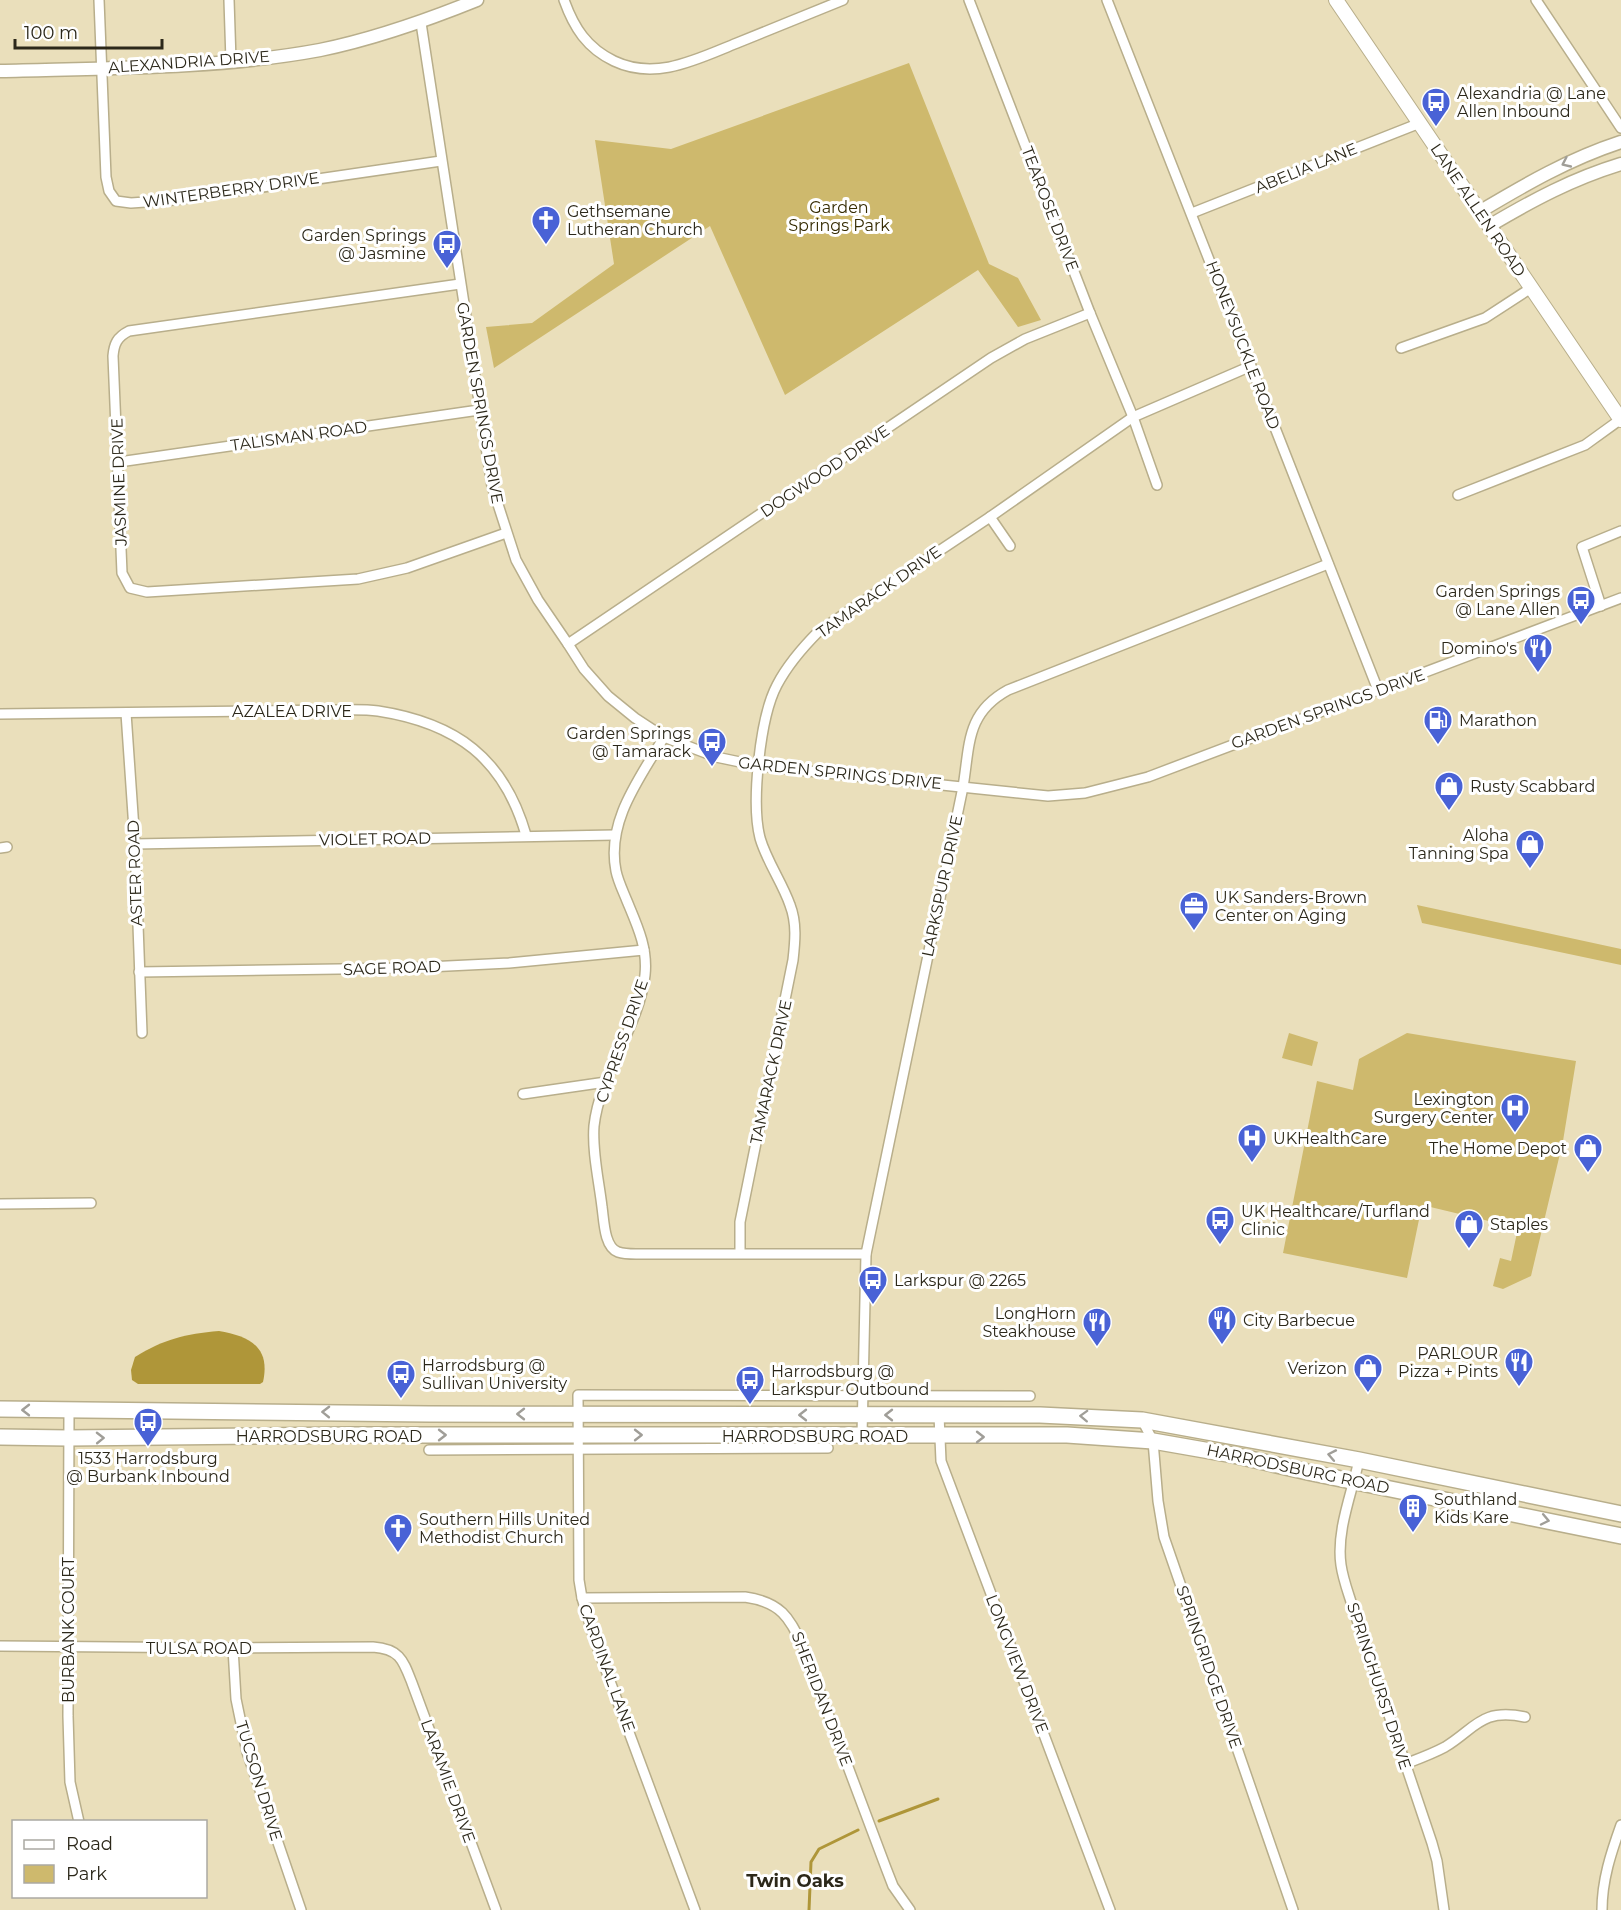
<svg xmlns="http://www.w3.org/2000/svg" width="1621" height="1910" viewBox="0 0 1621 1910" font-family="Montserrat,sans-serif">
<style>
.green{fill:#ceb96d}
.water{fill:#af9639}
.lines{fill:none;stroke-linecap:round;stroke-linejoin:round}
.stream{stroke:#af9639;stroke-width:3}
.minor-casing{stroke:#b8ae8b;stroke-width:12}
.tertiary-casing{stroke:#b8ae8b;stroke-width:15}
.secondary-casing{stroke:#b8ae8b;stroke-width:16}
.primary-casing{stroke:#b8ae8b;stroke-width:18}
.minor{stroke:#fff;stroke-width:9}
.tertiary{stroke:#fff;stroke-width:12}
.secondary{stroke:#fff;stroke-width:14}
.primary{stroke:#fff;stroke-width:15}
.oneway{stroke:#a09e98}
.labels{text-anchor:middle;dominant-baseline:central;stroke-width:6;stroke-linejoin:round;paint-order:stroke}
.street-label{font-size:16px;fill:#2c281a;stroke:#fff}
.poi-label{font-size:16px;fill:#2c281a;stroke:#fff;text-anchor:start}
.park-label{font-size:16px;fill:#352b02;stroke:#fff}
.neighbourhood-label{font-size:18px;font-weight:bold;fill:#2c281a;stroke:#fff}
</style>
<rect width="100%" height="100%" fill="#eadfbb"/>
<g class="green">
<polygon points="909,63 989,264 1018,278 1041,320 1018,327 978,270 785,395 710,226 494,368 486,327 532,323 614,264 595,140 671,149"/>
<polygon points="1417,905 1621,949 1621,965 1422,923"/>
<polygon points="1289,1033 1318,1042 1312,1066 1282,1058"/>
<polygon points="1407,1033 1576,1061 1563,1141 1531,1276 1503,1289 1493,1286 1500,1258 1511,1261 1518,1228 1422,1205 1407,1278 1283,1253 1317,1081 1353,1090 1359,1059"/>
</g>
<path class="water" d="M 219,1331 C 248,1336 271,1346 263,1382 L 260,1384 L 138,1384 L 132,1380 L 131,1370 L 135,1357 C 164,1339 185,1334 219,1331 Z"/>
<g class="lines">
<g class="stream">
<polyline points="879,1821 938,1799"/>
<polyline points="809,1910 811,1862 819,1849 858,1830"/>
</g>
<g class="minor-casing">
<g id="minor">
<polyline points="99,0 106,177 109,191 116,201 131,203 174,200 441,161"/>
<polyline points="229,0 231,61"/>
<path d="M 564,0 C 574,28 587,48 614,61 C 656,81 697,59 737,43 C 772,29 808,14 843,0"/>
<polyline points="969,0 1090,313 1133,417 1157,485"/>
<polyline points="1107,0 1378,690"/>
<polyline points="1536,0 1621,128"/>
<polyline points="421,23 492,486 516,560 538,600 568,644 584,669 608,696 635,718 664,737 716,757 759,766 1048,796 1085,793 1148,777 1621,598"/>
<polyline points="1192,213 1420,123"/>
<path d="M 460,284 L 129,331 C 117,337 114,344 113,356 L 122,573 L 130,588 L 147,592 L 358,579 L 407,568 L 506,533"/>
<polyline points="1401,348 1485,318 1531,288"/>
<polyline points="119,462 479,410"/>
<polyline points="1458,495 1585,445 1621,419"/>
<polyline points="990,517 1010,546"/>
<polyline points="1601,606 1582,547 1621,531"/>
<polyline points="568,644 991,358 1025,339 1090,313"/>
<polyline points="126,713 135,844 142,1033"/>
<path d="M 0,714 L 332,710 C 347,710 363,709 378,711 C 456,723 504,758 526,835"/>
<path d="M 664,737 C 640,778 606,821 616,871 C 618,881 623,891 627,901 C 637,925 648,948 645,975 C 639,1028 600,1072 594,1126 C 592,1152 599,1181 602,1207 C 604,1220 604,1247 618,1252 C 624,1254 631,1254 636,1254 L 866,1254"/>
<polyline points="135,844 615,835"/>
<polyline points="0,848 7,847"/>
<polyline points="139,972 407,968 509,963 644,950"/>
<polyline points="523,1094 606,1082"/>
<polyline points="0,1204 91,1203"/>
<path d="M 740,1253 L 740,1222 L 793,960 C 795,942 797,923 790,905 C 782,882 767,862 760,838 C 751,803 760,717 777,685 C 788,664 803,647 819,631 L 990,517 L 1133,417 L 1251,366"/>
<polyline points="69,1410 68,1716 70,1782 79,1822"/>
<polyline points="939,1415 941,1461 1110,1910"/>
<polyline points="1142,1420 1153,1441 1158,1501 1164,1537 1293,1910"/>
<path d="M 862,1436 L 866,1254 L 963,787 C 970,744 966,713 1008,690 L 1328,564"/>
<polyline points="429,1450 828,1448"/>
<path d="M 1359,1460 C 1352,1493 1336,1531 1341,1565 C 1343,1579 1348,1592 1352,1605 L 1432,1843 L 1437,1861 L 1444,1910"/>
<path d="M 582,1598 L 745,1597 C 780,1602 790,1617 803,1647 L 886,1868 L 893,1886 L 910,1910"/>
<path d="M 0,1646 L 233,1648 L 373,1647 C 400,1649 403,1660 412,1683 L 496,1910"/>
<polyline points="233,1648 236,1699 247,1752 301,1910"/>
<path d="M 1405,1764 C 1418,1759 1432,1754 1445,1747 C 1476,1728 1481,1708 1525,1717"/>
<polyline points="695,1910 594,1638 582,1598 579,1580 578,1395 1030,1396"/>
<path d="M 1602,1910 C 1602,1880 1611,1853 1621,1825"/>
</g>
</g>
<g class="tertiary-casing">
<g id="tertiary">
<path d="M 0,71 C 104,68 218,69 320,50 C 374,39 425,21 477,0"/>
<path d="M 1479,212 C 1526,184 1569,159 1621,142"/>
<path d="M 1489,226 C 1533,200 1572,179 1621,164"/>
</g>
</g>
<g class="secondary-casing">
<polyline id="secondary" points="1336,0 1621,420"/>
</g>
<g class="primary-casing">
<g id="primary">
<polyline points="0,1409 429,1414 1040,1415 1142,1420 1359,1460 1621,1514"/>
<polyline points="0,1437 68,1438 351,1435 1067,1435 1153,1441 1233,1455 1312,1473 1621,1536"/>
</g>
</g>
<use href="#minor" class="minor"/>
<use href="#tertiary" class="tertiary"/>
<use href="#secondary" class="secondary"/>
<use href="#primary" class="primary"/>
</g>
<defs><path id="oneway-chevron" d="M-2-3.5L2.5 0L-2 3.5" fill="none" stroke-width="1.6" stroke-linecap="round" stroke-linejoin="round" transform="scale(1.5)"/></defs>
<g class="oneway">
<use href="#oneway-chevron" transform="translate(1566 163) rotate(155)"/>
<use href="#oneway-chevron" transform="translate(26 1410) rotate(-180)"/>
<use href="#oneway-chevron" transform="translate(326 1412) rotate(-179)"/>
<use href="#oneway-chevron" transform="translate(521 1414) rotate(-180)"/>
<use href="#oneway-chevron" transform="translate(803 1415) rotate(-180)"/>
<use href="#oneway-chevron" transform="translate(889 1415) rotate(-180)"/>
<use href="#oneway-chevron" transform="translate(1084 1416) rotate(-178)"/>
<use href="#oneway-chevron" transform="translate(442 1435)"/>
<use href="#oneway-chevron" transform="translate(638 1435)"/>
<use href="#oneway-chevron" transform="translate(980 1437)"/>
<use href="#oneway-chevron" transform="translate(100 1438) rotate(-1)"/>
<use href="#oneway-chevron" transform="translate(1332 1455) rotate(-169)"/>
<use href="#oneway-chevron" transform="translate(1545 1520) rotate(12)"/>
</g>
<defs>
<g id="bus-pin" transform="scale(1.5)"><path d="M0 17L-7.5 6A9.5 9.5 0 1 1 7.5 6Z" fill="#4962d6" stroke="#fff"/><path d="M-5-6H5V4H4V6H2V4H-2V6H-4V4H-5ZM-3.5-4V0h7V-4ZM-3.5 1.2v1.5H-2V1.2ZM2 1.2v1.5H3.5V1.2Z" fill="#fff"/></g>
<g id="church-pin" transform="scale(1.5)"><path d="M0 17L-7.5 6A9.5 9.5 0 1 1 7.5 6Z" fill="#4962d6" stroke="#fff"/><path d="M-1.2-6h2.4v3.5h3.3v2.4h-3.3V6h-2.4V-.1h-3.3v-2.4h3.3Z" fill="#fff"/></g>
<g id="restaurant-pin" transform="scale(1.5)"><path d="M0 17L-7.5 6A9.5 9.5 0 1 1 7.5 6Z" fill="#4962d6" stroke="#fff"/><path d="M-5-6h1v4h1v-4h1v4h1v-4h1v5L-1.5 .5V6h-2V.5L-5-1ZM5-6V6H3V1.5H1.5Q1.5-4 5-6Z" fill="#fff"/></g>
<g id="fuel-pin" transform="scale(1.5)"><path d="M0 17L-7.5 6A9.5 9.5 0 1 1 7.5 6Z" fill="#4962d6" stroke="#fff"/><path d="M-5.5-6h7V0h2V4h1.3V-2.5L3-4.5l.8-.8L6-3V5H2.5V1h-1V6h-7ZM-4.2-4.7v3.2H.2V-4.7Z" fill="#fff"/></g>
<g id="shop-pin" transform="scale(1.5)"><path d="M0 17L-7.5 6A9.5 9.5 0 1 1 7.5 6Z" fill="#4962d6" stroke="#fff"/><path d="M-5-2.5h2.3a2.7 3.5 0 0 1 5.4 0H5L5.5 6h-11ZM-1.5-2.5h3a1.5 2.3 0 0 0-3 0Z" fill="#fff"/></g>
<g id="office-pin" transform="scale(1.5)"><path d="M0 17L-7.5 6A9.5 9.5 0 1 1 7.5 6Z" fill="#4962d6" stroke="#fff"/><path d="M-6-3h4V-5.5h4V-3h4V5H-6ZM-1-4.5V-3h2v-1.5ZM-6 0V1H6V0Z" fill="#fff"/></g>
<g id="hospital-pin" transform="scale(1.5)"><path d="M0 17L-7.5 6A9.5 9.5 0 1 1 7.5 6Z" fill="#4962d6" stroke="#fff"/><path d="M-5-5h3v3.5h4V-5h3V5h-3V1.5h-4V5h-3Z" fill="#fff"/></g>
<g id="building-pin" transform="scale(1.5)"><path d="M0 17L-7.5 6A9.5 9.5 0 1 1 7.5 6Z" fill="#4962d6" stroke="#fff"/><path d="M-4-6H4V6H1V3H-1V6H-4ZM-2.5-4.3h1.7v1.8h-1.7ZM.8-4.3h1.7v1.8H.8ZM-2.5-1h1.7V.8h-1.7ZM.8-1h1.7V.8H.8Z" fill="#fff"/></g>
</defs>
<g fill-rule="evenodd">
<use href="#bus-pin" x="1436" y="102"/>
<use href="#church-pin" x="546" y="220"/>
<use href="#bus-pin" x="447" y="244"/>
<use href="#bus-pin" x="1581" y="600"/>
<use href="#restaurant-pin" x="1538" y="648"/>
<use href="#fuel-pin" x="1438" y="720"/>
<use href="#bus-pin" x="712" y="742"/>
<use href="#shop-pin" x="1449" y="786"/>
<use href="#shop-pin" x="1530" y="844"/>
<use href="#office-pin" x="1194" y="906"/>
<use href="#hospital-pin" x="1515" y="1108"/>
<use href="#hospital-pin" x="1252" y="1138"/>
<use href="#shop-pin" x="1588" y="1148"/>
<use href="#bus-pin" x="1220" y="1220"/>
<use href="#shop-pin" x="1469" y="1224"/>
<use href="#bus-pin" x="873" y="1280"/>
<use href="#restaurant-pin" x="1222" y="1320"/>
<use href="#restaurant-pin" x="1097" y="1322"/>
<use href="#restaurant-pin" x="1519" y="1362"/>
<use href="#shop-pin" x="1368" y="1368"/>
<use href="#bus-pin" x="401" y="1374"/>
<use href="#bus-pin" x="750" y="1380"/>
<use href="#bus-pin" x="148" y="1422"/>
<use href="#building-pin" x="1413" y="1508"/>
<use href="#church-pin" x="398" y="1528"/>
</g>
<g class="labels">
<g class="street-label">
<text transform="translate(189 62) rotate(-4)">ALEXANDRIA DRIVE</text>
<text transform="translate(1306 168) rotate(-22)">ABELIA LANE</text>
<text transform="translate(231 190) rotate(-8)">WINTERBERRY DRIVE</text>
<text transform="translate(1050 209) rotate(69)">TEAROSE DRIVE</text>
<text transform="translate(1478 210) rotate(56)">LANE ALLEN ROAD</text>
<text transform="translate(1243 345) rotate(69)">HONEYSUCKLE ROAD</text>
<text transform="translate(480 403) rotate(80)">GARDEN SPRINGS DRIVE</text>
<text transform="translate(299 436) rotate(-8)">TALISMAN ROAD</text>
<text transform="translate(825 471) rotate(-34)">DOGWOOD DRIVE</text>
<text transform="translate(119 482) rotate(-92)">JASMINE DRIVE</text>
<text transform="translate(879 592) rotate(-35)">TAMARACK DRIVE</text>
<text transform="translate(1328 709) rotate(-20)">GARDEN SPRINGS DRIVE</text>
<text x="292" y="711">AZALEA DRIVE</text>
<text transform="translate(840 773) rotate(6)">GARDEN SPRINGS DRIVE</text>
<text transform="translate(375 839) rotate(-1)">VIOLET ROAD</text>
<text transform="translate(135 873) rotate(-92)">ASTER ROAD</text>
<text transform="translate(942 886) rotate(-78)">LARKSPUR DRIVE</text>
<text transform="translate(392 968) rotate(-2)">SAGE ROAD</text>
<text transform="translate(622 1041) rotate(-71)">CYPRESS DRIVE</text>
<text transform="translate(771 1072) rotate(-78)">TAMARACK DRIVE</text>
<text x="329" y="1436">HARRODSBURG ROAD</text>
<text x="815" y="1436">HARRODSBURG ROAD</text>
<text transform="translate(1298 1469) rotate(12)">HARRODSBURG ROAD</text>
<text transform="translate(68 1630) rotate(-90)">BURBANK COURT</text>
<text x="199" y="1648">TULSA ROAD</text>
<text transform="translate(1017 1664) rotate(69)">LONGVIEW DRIVE</text>
<text transform="translate(1209 1667) rotate(71)">SPRINGRIDGE DRIVE</text>
<text transform="translate(607 1668) rotate(70)">CARDINAL LANE</text>
<text transform="translate(1379 1686) rotate(72)">SPRINGHURST DRIVE</text>
<text transform="translate(822 1699) rotate(69)">SHERIDAN DRIVE</text>
<text transform="translate(259 1781) rotate(73)">TUCSON DRIVE</text>
<text transform="translate(448 1781) rotate(70)">LARAMIE DRIVE</text>
</g>
<g class="poi-label">
<text x="1457" y="93">Alexandria @ Lane<tspan x="1457" dy="18">Allen Inbound</tspan></text>
<text x="567" y="211">Gethsemane<tspan x="567" dy="18">Lutheran Church</tspan></text>
<text x="426" y="235" text-anchor="end">Garden Springs<tspan x="426" dy="18">@ Jasmine</tspan></text>
<text x="1560" y="591" text-anchor="end">Garden Springs<tspan x="1560" dy="18">@ Lane Allen</tspan></text>
<text x="1517" y="648" text-anchor="end">Domino's</text>
<text x="1459" y="720">Marathon</text>
<text x="691" y="733" text-anchor="end">Garden Springs<tspan x="691" dy="18">@ Tamarack</tspan></text>
<text x="1470" y="786">Rusty Scabbard</text>
<text x="1509" y="835" text-anchor="end">Aloha<tspan x="1509" dy="18">Tanning Spa</tspan></text>
<text x="1215" y="897">UK Sanders-Brown<tspan x="1215" dy="18">Center on Aging</tspan></text>
<text x="1494" y="1099" text-anchor="end">Lexington<tspan x="1494" dy="18">Surgery Center</tspan></text>
<text x="1273" y="1138">UKHealthCare</text>
<text x="1567" y="1148" text-anchor="end">The Home Depot</text>
<text x="1241" y="1211">UK Healthcare/Turfland<tspan x="1241" dy="18">Clinic</tspan></text>
<text x="1490" y="1224">Staples</text>
<text x="894" y="1280">Larkspur @ 2265</text>
<text x="1076" y="1313" text-anchor="end">LongHorn<tspan x="1076" dy="18">Steakhouse</tspan></text>
<text x="1243" y="1320">City Barbecue</text>
<text x="1498" y="1353" text-anchor="end">PARLOUR<tspan x="1498" dy="18">Pizza + Pints</tspan></text>
<text x="422" y="1365">Harrodsburg @<tspan x="422" dy="18">Sullivan University</tspan></text>
<text x="1347" y="1368" text-anchor="end">Verizon</text>
<text x="771" y="1371">Harrodsburg @<tspan x="771" dy="18">Larkspur Outbound</tspan></text>
<text x="148" y="1458" text-anchor="middle">1533 Harrodsburg<tspan x="148" dy="18">@ Burbank Inbound</tspan></text>
<text x="1434" y="1499">Southland<tspan x="1434" dy="18">Kids Kare</tspan></text>
<text x="419" y="1519">Southern Hills United<tspan x="419" dy="18">Methodist Church</tspan></text>
</g>
<g class="park-label">
<text x="839" y="207">Garden<tspan x="839" dy="18">Springs Park</tspan></text>
</g>
<g class="neighbourhood-label">
<text x="795" y="1881">Twin Oaks</text>
</g>
</g>
<rect x="12" y="1820" width="195" height="78" fill="#ffffff" stroke="#aba9a3" stroke-width="1.5"/>
<rect x="24" y="1840" width="30" height="9" fill="#ffffff" stroke="#aba9a3" stroke-width="1.5"/>
<text x="66" y="1850" font-size="18" fill="#2c281a">Road</text>
<rect x="24" y="1865" width="30" height="18" fill="#ceb96d" stroke="#aba9a3" stroke-width="1.5"/>
<text x="66" y="1880" font-size="18" fill="#2c281a">Park</text>
<path d="M15 39v9h147v-9" fill="none" stroke="#2c281a" stroke-width="3"/>
<text x="24" y="39" font-size="18" fill="#2c281a" stroke="#ffffff" stroke-width="4.5" paint-order="stroke">100 m</text>
</svg>
